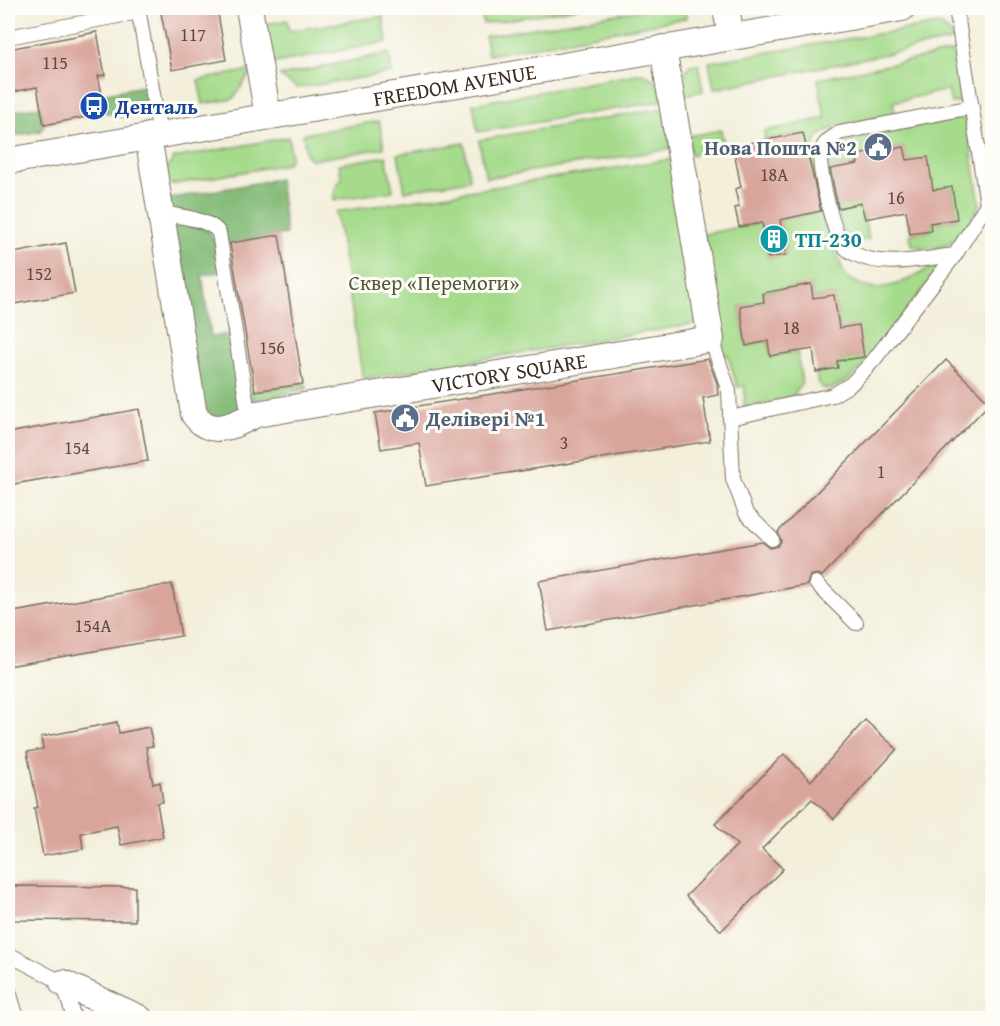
<svg xmlns="http://www.w3.org/2000/svg" width="1000" height="1026" viewBox="0 0 1000 1026" font-family="'Gentium Book Plus',serif">
<style>
.green{fill:#a6db8c;stroke:#708255;stroke-width:1.5}
.forest{fill:#84bb78;stroke:#60724b;stroke-width:1.5}
.building{fill:#d9a59b}
.lines{fill:none;stroke-linecap:round;stroke-linejoin:round}
.lane-casing{stroke:#7b6f60;stroke-width:16}
.street-casing{stroke:#7b6f60;stroke-width:28}
.lane{stroke:#fff;stroke-width:14}
.street{stroke:#fff;stroke-width:26}
.labels{text-anchor:middle;dominant-baseline:central;stroke-width:6;stroke-linejoin:round;paint-order:stroke}
.number-label{font-size:18px;fill:#62493d}
.street-label{font-size:21px;fill:#3b2a1e;stroke:#fdfcf7}
.transit-label{font-size:21px;font-weight:bold;fill:#164399;stroke:#fdfcf7;text-anchor:start}
.service-label{font-size:21px;font-weight:bold;fill:#4e5e75;stroke:#fdfcf7;text-anchor:end}
.culture-label{font-size:21px;font-weight:bold;fill:#0d838f;stroke:#fdfcf7;text-anchor:start}
.park-label{font-size:21px;fill:#56563a;stroke:#fdfcf7}
</style>
<rect width="100%" height="100%" fill="#fdfcf7"/>
<filter id="ink" filterUnits="userSpaceOnUse"><feTurbulence type="fractalNoise" baseFrequency=".0167" numOctaves="2"/><feDisplacementMap in="SourceGraphic" scale="12" xChannelSelector="R" yChannelSelector="G"/><feConvolveMatrix kernelMatrix="1 2 1 2 8 2 1 2 1" color-interpolation-filters="sRGB"/></filter>
<filter id="wash" filterUnits="userSpaceOnUse"><feTurbulence type="fractalNoise" baseFrequency=".008" numOctaves="4" result="noise"/><feDisplacementMap in="SourceGraphic" scale="24" xChannelSelector="R" yChannelSelector="G"/><feGaussianBlur stdDeviation="1.35" result="paint"/><feColorMatrix in="noise" values="0 0 0 0 0 0 0 0 0 0 0 0 0 0 0 0 0 1.4 0 .05"/><feComposite in="paint" operator="in"/></filter>
<g filter="url(#wash)">
<rect width="100%" height="100%" fill="#f3efdb"/>
<g class="green">
<polygon points="481,8 578,8 483,24"/>
<polygon points="653,8 685,8 686,18 488,55 485,36"/>
<polygon points="383,16 387,42 269,64 263,25 287,20 289,31"/>
<polygon points="938,24 949,31 954,40 714,89 709,62"/>
<path d="M 956,51 L 964,101 L 951,103 L 948,90 L 893,102 L 895,114 L 836,126 L 817,137 L 812,153 L 821,211 L 845,276 C 851,279 859,285 866,287 C 890,291 913,278 932,267 L 938,269 L 871,358 L 847,381 L 831,389 L 822,388 L 818,383 L 816,372 L 838,368 L 837,361 L 863,357 L 839,328 L 834,295 L 813,298 L 811,285 L 763,292 L 764,302 L 740,306 L 746,345 L 768,341 L 770,356 L 797,352 L 802,383 L 792,397 L 744,408 L 745,386 L 737,387 L 728,355 L 722,356 L 704,234 L 762,223 L 768,258 L 786,255 L 780,220 L 818,212 L 803,133 L 765,140 L 764,131 L 825,118 L 818,79 Z"/>
<polygon points="389,53 392,73 297,88 280,76"/>
<polygon points="698,64 703,91 680,96 678,82 690,65"/>
<polygon points="252,70 233,99 203,104 198,80"/>
<path d="M 642,73 C 658,81 660,83 663,101 L 478,132 L 473,104 Z"/>
<polygon points="664,108 671,149 486,178 479,140"/>
<path d="M 966,117 L 980,205 C 963,231 950,259 912,245 L 910,234 L 931,231 L 930,223 L 957,219 L 952,188 L 933,190 L 907,160 L 904,147 L 857,155 L 858,164 L 833,169 L 839,207 L 861,203 L 869,239 L 858,241 L 843,233 C 839,219 823,158 831,148 C 834,145 840,142 844,140 Z"/>
<polygon points="379,121 384,148 312,160 306,155 303,134"/>
<polygon points="721,130 725,149 691,155 688,136"/>
<path d="M 289,137 L 291,158 L 286,164 L 165,186 C 163,174 167,167 174,158 Z"/>
<polygon points="464,143 470,180 405,191 398,154"/>
<path d="M 386,156 L 393,191 L 334,200 C 333,191 335,185 342,179 L 339,164 Z"/>
<polygon points="672,159 700,323 363,379 336,212"/>
<polygon points="306,384 307,389 252,400 251,392"/>
</g>
<g class="forest">
<polygon points="143,86 148,113 123,117 106,113 102,94"/>
<polygon points="40,106 44,125 40,131 8,137 8,112"/>
<polygon points="279,179 286,234 227,244 224,228 218,220 169,208 167,199"/>
<path d="M 171,220 C 215,229 213,228 220,272 L 202,275 L 211,337 L 230,334 L 240,402 L 238,413 L 221,420 L 202,409 Z"/>
</g>
<g id="blocks">
<g class="building">
<polygon points="160,8 217,8 226,60 172,70"/>
<polygon points="97,32 105,75 98,76 106,113 44,125 37,87 8,93 8,49"/>
<polygon points="803,133 821,211 780,220 786,255 768,258 762,223 739,227 735,208 739,207 735,189 741,187 733,146"/>
<polygon points="904,147 907,160 928,157 933,190 952,187 957,219 930,223 931,231 910,234 906,211 865,219 861,203 838,208 830,169 858,164 856,155"/>
<polygon points="279,235 303,384 255,391 230,243"/>
<polygon points="66,243 75,293 8,305 8,254"/>
<polygon points="811,284 813,298 834,295 839,328 859,325 864,357 837,361 838,368 816,372 813,349 770,356 768,341 746,346 740,306 764,302 763,293"/>
<polygon points="708,359 717,383 718,395 703,398 710,441 426,486 419,443 381,449 375,413"/>
<polygon points="946,360 990,403 822,576 818,574 810,576 807,585 548,631 539,581 762,542 770,548 778,546 781,541 778,532"/>
<polygon points="139,409 148,461 8,485 8,433"/>
<polygon points="172,584 181,636 8,666 8,613"/>
<polygon points="865,720 897,749 834,819 812,799 762,849 783,869 721,931 686,896 737,845 715,824 784,754 811,781"/>
<polygon points="117,722 119,733 149,727 153,746 146,747 153,784 160,782 163,802 157,803 163,837 121,845 117,826 81,833 83,849 43,856 34,808 38,807 27,752 43,749 41,737"/>
<polygon points="12,886 135,887 135,921 12,920"/>
</g>
</g>
</g>
<g filter="url(#ink)">
<use href="#blocks" fill-opacity="0" stroke="#7b6f60" stroke-width="1.5"/>
<g class="lines">
<g class="lane-casing">
<g id="lane">
<polyline points="138,8 160,134"/>
<polyline points="8,37 139,12"/>
<path d="M 161,213 C 177,216 211,219 219,233 L 249,418"/>
<path d="M 955,255 C 925,258 883,269 855,254 C 848,251 842,245 839,238 C 832,225 817,165 821,152 C 824,142 830,139 839,133 L 972,107"/>
<polyline points="711,339 729,391 733,479 746,513 772,539"/>
<polyline points="730,418 833,395 851,384 873,361 955,255 987,204 956,8"/>
<polyline points="816,583 856,623"/>
<polyline points="8,954 63,983 74,1018"/>
<polyline points="8,988 17,1018"/>
</g>
</g>
<g class="street-casing">
<g id="street">
<polyline points="249,8 268,116"/>
<polyline points="726,8 731,37"/>
<path id="s1" d="M 148,136 L 194,414 C 211,439 234,425 256,414 L 711,339 L 663,48"/>
<path id="s2" d="M 8,161 L 902,8"/>
<polyline points="63,983 139,1018"/>
</g>
</g>
<use href="#lane" class="lane"/>
<use href="#street" class="street"/>
</g>
</g>
<defs>
<g id="bus-disc" transform="scale(1.5)"><circle r="9.5" fill="#1a4fb4" stroke="#fdfcf7"/><path d="M-5-6H5V4H4V6H2V4H-2V6H-4V4H-5ZM-3.5-4V0h7V-4ZM-3.5 1.2v1.5H-2V1.2ZM2 1.2v1.5H3.5V1.2Z" fill="#fff"/></g>
<g id="civic-disc" transform="scale(1.5)"><circle r="9.5" fill="#5c6f8a" stroke="#fdfcf7"/><path d="M-.6-6.5H3V-4.5H.6V-3L4-1V1h2V6H-6V1h2V-1L-.6-3ZM-1.2 2.5V6h2.4V2.5Z" fill="#fff"/></g>
<g id="building-disc" transform="scale(1.5)"><circle r="9.5" fill="#0f9aa8" stroke="#fdfcf7"/><path d="M-4-6H4V6H1V3H-1V6H-4ZM-2.5-4.3h1.7v1.8h-1.7ZM.8-4.3h1.7v1.8H.8ZM-2.5-1h1.7V.8h-1.7ZM.8-1h1.7V.8H.8Z" fill="#fff"/></g>
</defs>
<g fill-rule="evenodd">
<use href="#bus-disc" x="94" y="106"/>
<use href="#civic-disc" x="878" y="147"/>
<use href="#building-disc" x="774" y="239"/>
<use href="#civic-disc" x="405" y="418"/>
</g>
<g class="labels">
<g class="number-label">
<text x="193" y="34">117</text>
<text x="55" y="62">115</text>
<text x="774" y="174">18А</text>
<text x="896" y="197">16</text>
<text x="39" y="273">152</text>
<text x="791" y="327">18</text>
<text x="272" y="347">156</text>
<text x="564" y="442">3</text>
<text x="77" y="447">154</text>
<text x="881" y="471">1</text>
<text x="93" y="625">154А</text>
</g>
<g class="street-label">
<text stroke="none"><textPath href="#s2" startOffset="453">FREEDOM AVENUE</textPath></text>
<text stroke="none"><textPath href="#s1" startOffset="608">VICTORY SQUARE</textPath></text>
</g>
<g class="transit-label">
<text x="115" y="106">Денталь</text>
</g>
<g class="service-label">
<text x="857" y="147">Нова Пошта №2</text>
<text x="426" y="418" text-anchor="start">Делівері №1</text>
</g>
<g class="culture-label">
<text x="795" y="239">ТП-230</text>
</g>
<g class="park-label">
<text x="434" y="282">Сквер «Перемоги»</text>
</g>
</g>
<rect width="1000" height="1026" fill="none" stroke="#fdfcf7" stroke-width="30"/>
</svg>
